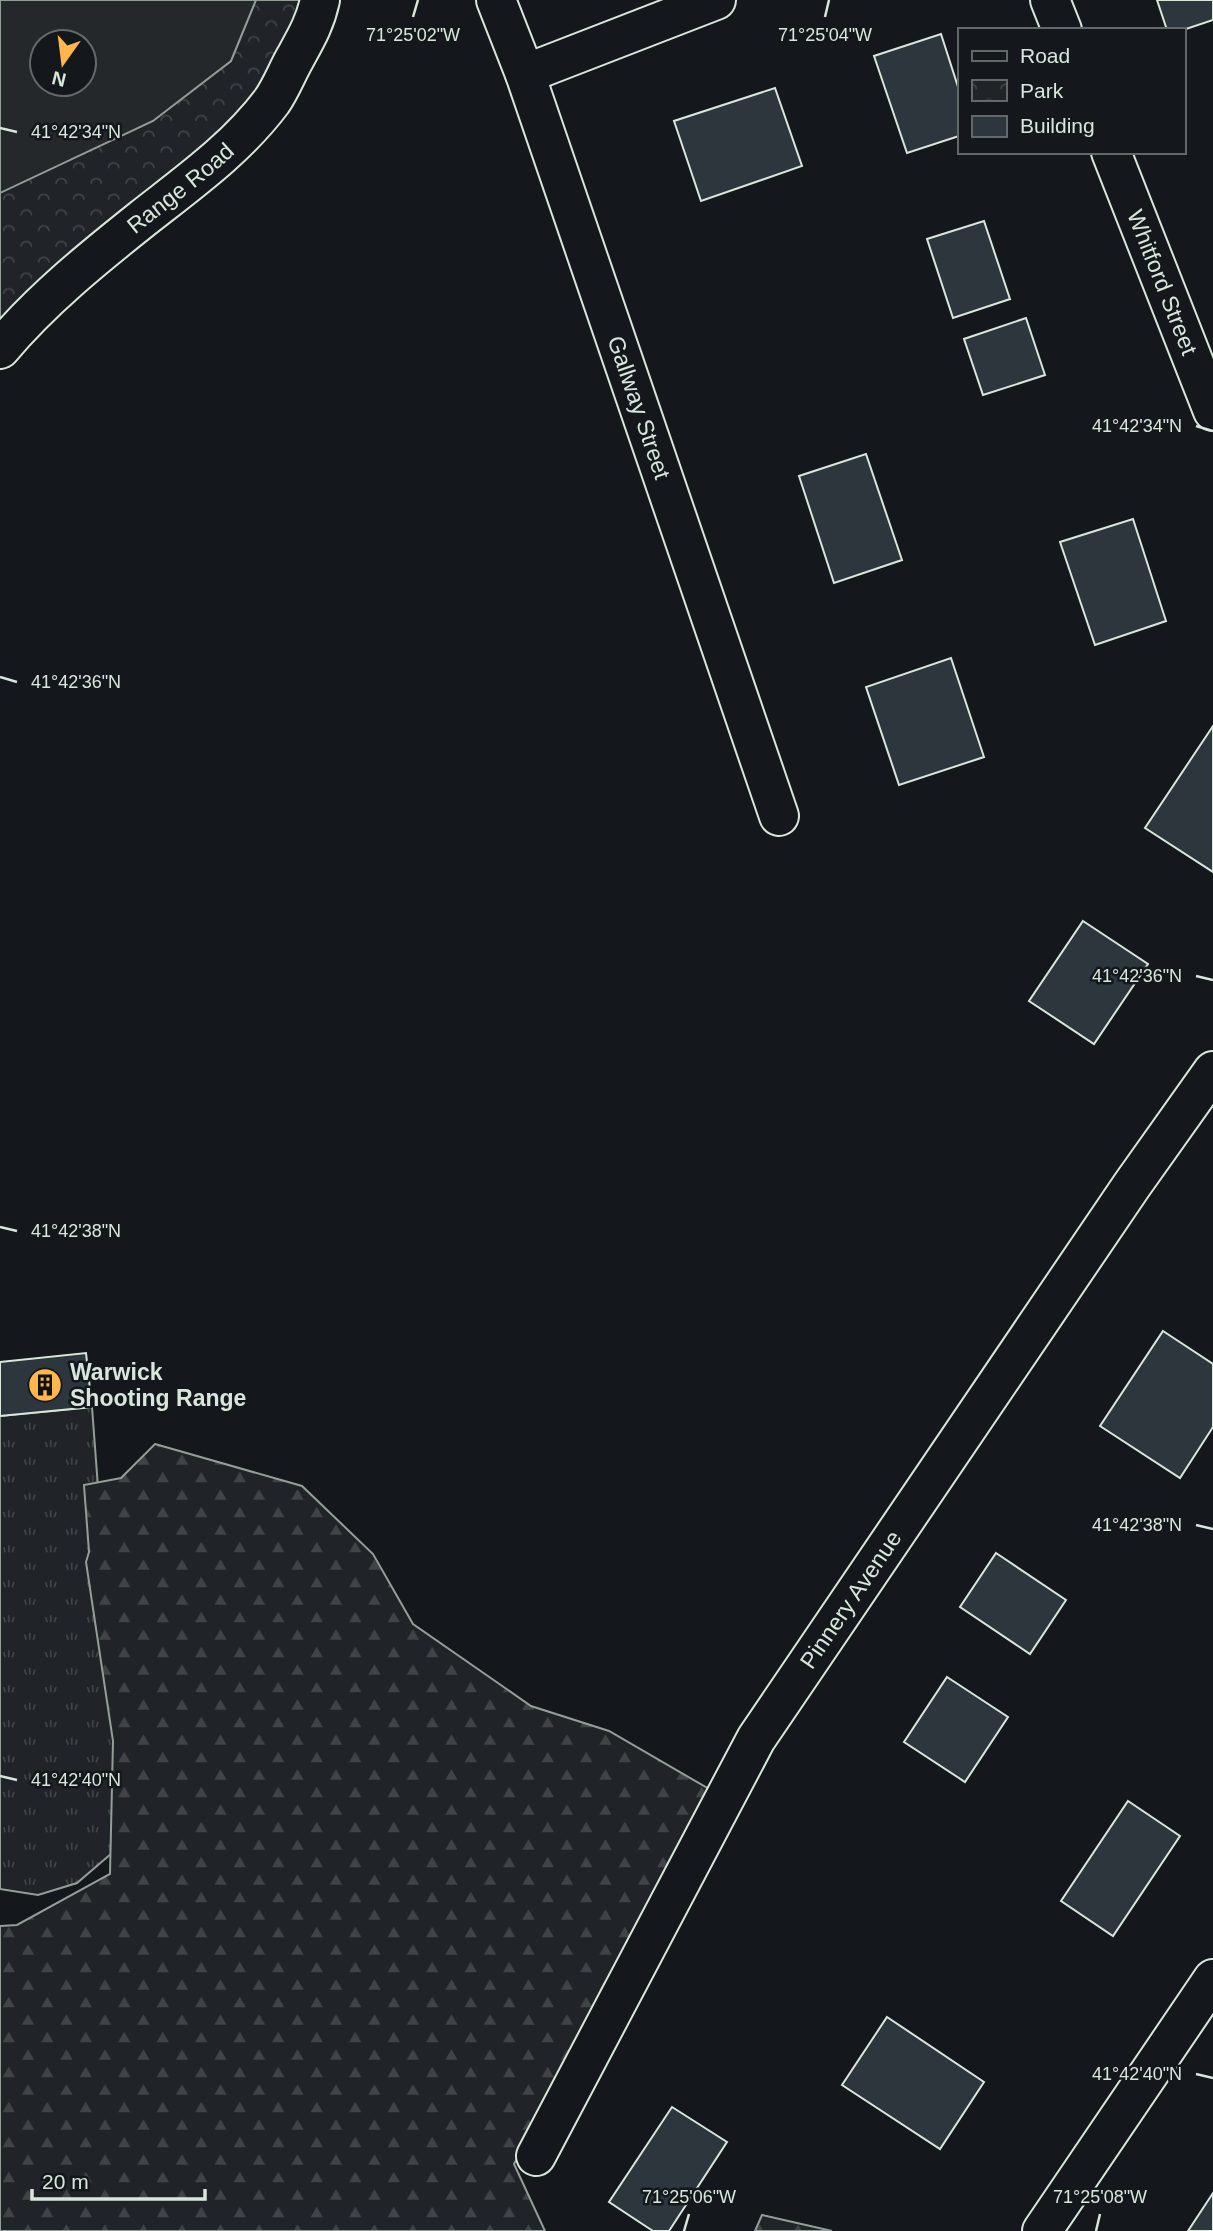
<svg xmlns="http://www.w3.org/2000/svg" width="1213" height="2231" viewBox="0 0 1213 2231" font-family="Arial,sans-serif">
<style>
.grass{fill:url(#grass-tufts);stroke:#939e99;stroke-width:2}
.forest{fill:url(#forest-firs);stroke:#939e99;stroke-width:2}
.park{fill:url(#park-crowns);stroke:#939e99;stroke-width:2;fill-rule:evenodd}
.parking{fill:#24282b;stroke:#939e99;stroke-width:2;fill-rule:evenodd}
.building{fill:#2c363c;stroke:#d8e6dc;stroke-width:2}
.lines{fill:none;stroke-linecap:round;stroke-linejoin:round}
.minor-casing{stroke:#d8e6dc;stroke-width:42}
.minor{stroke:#14181c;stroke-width:38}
.ticks{fill:none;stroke:#d8e6dc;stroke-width:2.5}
.labels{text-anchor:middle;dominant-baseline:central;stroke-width:5;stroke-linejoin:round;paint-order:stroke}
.street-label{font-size:23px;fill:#d8e6dc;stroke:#14181c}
.poi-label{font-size:23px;font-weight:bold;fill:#d8e6dc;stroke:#14181c;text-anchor:start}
.ticks-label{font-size:18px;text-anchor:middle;fill:#d8e6dc;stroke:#14181c;stroke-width:5;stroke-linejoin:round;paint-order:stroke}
</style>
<defs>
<pattern id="grass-tufts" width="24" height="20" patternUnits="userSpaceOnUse" patternTransform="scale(1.75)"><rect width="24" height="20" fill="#202428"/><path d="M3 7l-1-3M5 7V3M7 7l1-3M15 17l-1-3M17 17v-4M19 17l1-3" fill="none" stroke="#404447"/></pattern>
<pattern id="forest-firs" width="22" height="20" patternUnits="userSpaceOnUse" patternTransform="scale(1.75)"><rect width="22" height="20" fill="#202428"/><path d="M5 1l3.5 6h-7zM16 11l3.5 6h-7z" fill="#404447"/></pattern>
<pattern id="park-crowns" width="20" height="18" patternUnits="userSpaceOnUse" patternTransform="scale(1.75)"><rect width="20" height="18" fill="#202428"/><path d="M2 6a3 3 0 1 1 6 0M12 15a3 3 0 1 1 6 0" fill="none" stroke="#404447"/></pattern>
</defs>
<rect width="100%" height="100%" fill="#14181c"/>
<polygon class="grass" points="92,1407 121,1795 112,1853 77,1883 38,1895 0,1889 0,1416"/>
<g class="forest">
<polygon points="155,1444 302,1486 373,1554 413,1624 531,1706 609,1731 716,1793 514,2164 545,2231 0,2231 0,1926 17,1925 110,1874 113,1741 86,1562 89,1552 84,1485 121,1478"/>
<polygon points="762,2215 832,2231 755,2231"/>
</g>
<path class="park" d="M 0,0 L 319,0 L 241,141 L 0,344 ZM 42,42 L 84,42 L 84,84 L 42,84 Z"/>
<path class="parking" d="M 0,0 L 256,0 L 231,61 L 153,121 L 0,193 ZM 42,42 L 84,42 L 84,84 L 42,84 Z"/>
<g class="building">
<polygon points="1157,0 1213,0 1213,20 1183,30 1167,30"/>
<polygon points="941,34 959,90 959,136 907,153 874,56"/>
<polygon points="775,88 802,166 701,201 674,121"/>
<polygon points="984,221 1010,299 953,318 927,239"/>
<polygon points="1026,318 1045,375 983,395 964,339"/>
<polygon points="866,454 902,560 834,583 799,476"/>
<polygon points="1133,519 1166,621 1095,645 1060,542"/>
<polygon points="951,658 984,757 899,785 866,687"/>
<polygon points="1213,726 1213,872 1145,828"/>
<polygon points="1083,921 1148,964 1094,1044 1029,1001"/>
<polygon points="1163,1331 1213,1364 1213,1427 1180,1478 1100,1426"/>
<polygon points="86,1353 92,1407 0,1416 0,1362"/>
<polygon points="996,1553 1066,1600 1030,1654 960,1607"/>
<polygon points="947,1677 1008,1717 965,1782 904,1742"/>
<polygon points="1128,1801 1180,1836 1113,1936 1061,1901"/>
<polygon points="887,2017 984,2082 940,2149 842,2085"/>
<polygon points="672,2107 727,2142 669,2231 653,2231 609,2202"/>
<polygon points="1213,2193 1213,2231 1188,2231"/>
</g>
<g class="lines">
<g class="minor-casing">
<g id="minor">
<path id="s1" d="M 496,0 L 525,74 L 779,816"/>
<polyline points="1050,0 1062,30"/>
<polyline points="525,74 716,0"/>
<path id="s2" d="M 1111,152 L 1213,411"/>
<path id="s3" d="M 0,349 C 41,300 93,258 142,219 C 189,182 236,149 272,101 C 281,88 287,72 295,58 C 306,38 315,23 320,0"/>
<path id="s4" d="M 536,2156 L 756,1739 L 1132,1185 L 1213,1071"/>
<polyline points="1042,2231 1213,1979"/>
</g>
</g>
<use href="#minor" class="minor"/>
</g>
<path class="ticks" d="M 413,17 L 418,0M 825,17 L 829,0M 0,128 L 17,132M 1196,426 L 1213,431M 0,677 L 17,682M 1196,976 L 1213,980M 0,1227 L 17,1231M 1196,1525 L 1213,1529M 0,1776 L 17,1780M 1196,2074 L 1213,2078M 684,2231 L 689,2214M 1096,2231 L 1100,2214"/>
<defs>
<g id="building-disc" transform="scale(1.75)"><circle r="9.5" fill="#ffb74d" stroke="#14181c"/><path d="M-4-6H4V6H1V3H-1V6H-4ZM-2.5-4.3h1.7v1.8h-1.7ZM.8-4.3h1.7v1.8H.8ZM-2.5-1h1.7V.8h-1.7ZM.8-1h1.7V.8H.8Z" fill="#111"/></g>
</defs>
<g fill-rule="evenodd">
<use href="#building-disc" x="45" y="1385"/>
</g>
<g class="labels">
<g class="street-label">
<text stroke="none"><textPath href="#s3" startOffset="242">Range Road</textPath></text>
<text stroke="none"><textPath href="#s2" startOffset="140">Whitford Street</textPath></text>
<text stroke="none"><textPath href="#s1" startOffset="432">Gallway Street</textPath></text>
<text stroke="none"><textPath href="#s4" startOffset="640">Pinnery Avenue</textPath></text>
</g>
<g class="poi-label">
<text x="70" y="1372">Warwick<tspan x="70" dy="26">Shooting Range</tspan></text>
</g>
</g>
<g class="ticks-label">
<text x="413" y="41">71°25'02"W</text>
<text x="825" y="41">71°25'04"W</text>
<text x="76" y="138">41°42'34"N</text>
<text x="1137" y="432">41°42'34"N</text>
<text x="76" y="688">41°42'36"N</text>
<text x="1137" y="982">41°42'36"N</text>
<text x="76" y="1237">41°42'38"N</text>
<text x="1137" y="1531">41°42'38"N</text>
<text x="76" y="1786">41°42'40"N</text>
<text x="1137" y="2080">41°42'40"N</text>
<text x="689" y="2203">71°25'06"W</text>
<text x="1100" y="2203">71°25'08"W</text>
</g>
<rect x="958" y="28" width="228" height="126" fill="#14181c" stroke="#626a69" stroke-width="2"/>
<rect x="972" y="51" width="35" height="10" fill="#14181c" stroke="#626a69" stroke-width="2"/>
<text x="1020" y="63" font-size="21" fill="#d8e6dc">Road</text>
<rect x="972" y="80" width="35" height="21" fill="url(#park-crowns)" stroke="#626a69" stroke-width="2"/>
<text x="1020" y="98" font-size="21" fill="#d8e6dc">Park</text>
<rect x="972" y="116" width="35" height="21" fill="#2c363c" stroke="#626a69" stroke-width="2"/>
<text x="1020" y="133" font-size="21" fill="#d8e6dc">Building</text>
<g transform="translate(63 63) rotate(194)"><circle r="33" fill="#14181c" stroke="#626a69" stroke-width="2"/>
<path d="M0-5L12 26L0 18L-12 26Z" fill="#ffb74d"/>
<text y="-10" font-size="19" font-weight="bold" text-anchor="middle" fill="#d8e6dc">N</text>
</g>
<path d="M32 2189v10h173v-10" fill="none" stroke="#d8e6dc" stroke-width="3.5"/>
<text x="42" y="2189" font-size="21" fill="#d8e6dc" stroke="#14181c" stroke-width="5" paint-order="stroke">20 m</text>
</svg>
